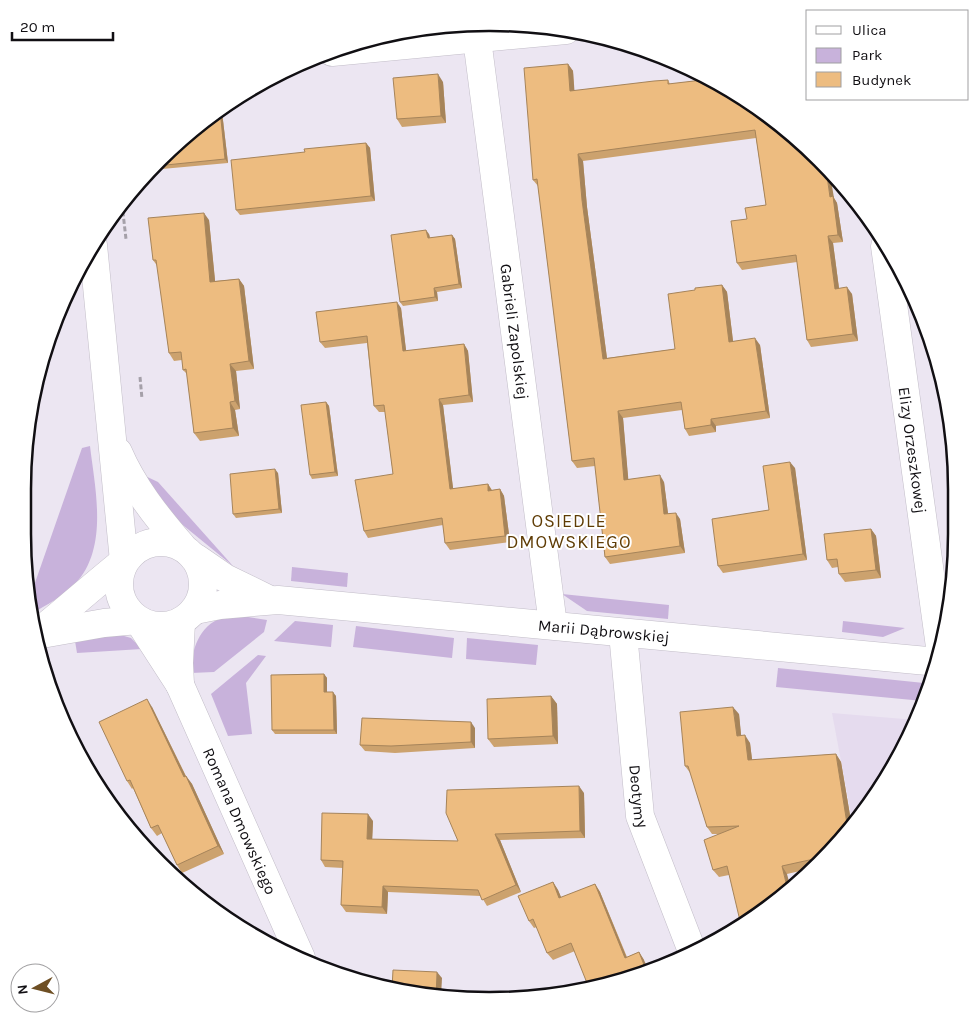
<svg xmlns="http://www.w3.org/2000/svg" width="979" height="1023" viewBox="0 0 979 1023" font-family="Karla,sans-serif">
<style>
.built{fill:#e5dbee}
.green{fill:#c8b2db}
.lines{fill:none;stroke-linecap:round;stroke-linejoin:round}
.minor-casing{stroke:#c2bdc8;stroke-width:29}
.tertiary-casing{stroke:#c2bdc8;stroke-width:29}
.path{stroke:#a5a0a9;stroke-width:3;stroke-dasharray:5 2.5;stroke-linecap:butt}
.minor{stroke:#fff;stroke-width:28}
.tertiary{stroke:#fff;stroke-width:28}
.wall{fill:#cca26e}
.shaded-wall{fill:#a6845a}
.building{fill:#edbc80;stroke:#a6845a}
.labels{text-anchor:middle;dominant-baseline:central;stroke-width:4;stroke-linejoin:round;paint-order:stroke}
.street-label{font-size:16px;fill:#110f13;stroke:#fff}
.neighbourhood-label{font-size:18px;letter-spacing:1px;fill:#5f3c05;stroke:#fff}
.rim{fill:none;stroke:#110f13;stroke-width:2.5}
</style>
<rect width="100%" height="100%" fill="#ece6f2"/>
<polygon class="built" points="832,713 916,720 908,740 860,818 853,825"/>
<g class="green">
<path d="M 90,446 C 95,489 109,548 75,584 C 63,597 46,605 31,614 L 29,600 L 82,448 Z"/>
<polygon points="141,474 158,482 233,566 173,517"/>
<polygon points="292,567 348,573 347,587 291,581"/>
<polygon points="562,594 669,605 668,619 587,611"/>
<path d="M 242,616 L 267,620 L 264,632 L 214,672 L 191,673 C 191,651 199,625 222,618 C 228,616 236,617 242,616 Z"/>
<polygon points="295,621 333,625 331,647 274,641"/>
<polygon points="843,621 905,628 883,637 842,632"/>
<polygon points="356,626 454,638 452,658 353,647"/>
<polygon points="114,633 131,638 142,649 77,653 75,641"/>
<polygon points="467,638 538,645 536,665 466,659"/>
<polygon points="258,655 266,656 246,683 252,734 228,736 211,694"/>
<polygon points="778,668 924,683 927,692 923,701 776,687"/>
</g>
<g class="lines">
<g class="minor-casing">
<g id="minor">
<path id="s1" d="M 477,39 L 553,625"/>
<polyline points="332,52 566,30"/>
<path id="s2" d="M 885,246 L 941,654"/>
<path id="s3" d="M 138,620 L 180,685 L 301,958"/>
<path id="s4" d="M 623,633 L 640,816 L 692,951"/>
<polyline points="180,685 179,663 181,622"/>
</g>
</g>
<g class="tertiary-casing">
<g id="tertiary">
<polyline points="93,245 124,561"/>
<path d="M 118,452 C 133,487 156,516 181,545"/>
<circle cx="161" cy="584" r="42"/>
<polyline points="196,558 225,578 270,600"/>
<path id="s5" d="M 195,610 L 220,605 L 278,600 L 938,662"/>
<path d="M 35,635 C 65,611 94,585 124,561"/>
<polyline points="36,635 104,623 138,620"/>
</g>
</g>
<g class="path">
<polyline points="122,204 126,239"/>
<polyline points="140,377 142,399"/>
</g>
<use href="#minor" class="minor"/>
<use href="#tertiary" class="tertiary"/>
</g>
<g class="wall">
<polygon points="568,64 573,71 574,91 668,80 670,84 711,79 834,198 837,203 843,242 833,243 839,288 852,294 858,341 811,347 807,340 797,262 742,270 737,263 747,219 766,205 756,138 583,161 587,207 607,358 675,349 695,290 722,285 727,292 733,341 760,345 770,418 716,426 716,432 689,436 685,429 682,410 623,418 628,479 664,482 668,514 680,519 685,553 610,564 605,557 595,466 577,468 572,461 538,186 533,180"/>
<polygon points="443,82 446,123 402,127 397,119"/>
<polygon points="220,110 222,112 228,163 151,170 205,119"/>
<polygon points="366,143 370,148 375,201 240,215 236,210 305,152"/>
<polygon points="209,220 215,281 239,279 244,286 254,369 236,371 240,409 235,410 239,436 200,441 194,433 187,374 183,370 182,360 174,361 169,353 158,267 153,260"/>
<polygon points="429,234 430,238 452,235 455,239 462,288 437,292 438,301 403,306 400,302"/>
<polygon points="401,308 406,351 464,344 468,351 473,402 443,405 453,489 488,484 492,490 500,489 504,496 510,542 450,550 445,543 443,525 368,538 364,531 393,474 385,412 379,412 374,406 367,343 325,348 320,342"/>
<polygon points="326,402 329,406 338,476 312,479 310,475"/>
<polygon points="795,468 807,560 723,573 718,566 769,510"/>
<polygon points="278,473 282,513 236,518 233,514"/>
<polygon points="871,529 876,536 881,578 845,582 839,574 838,567 832,568 827,560"/>
<polygon points="324,674 327,678 327,692 336,696 337,734 275,734 272,730"/>
<polygon points="551,696 557,704 558,744 494,747 488,739"/>
<polygon points="152,707 186,776 192,784 224,854 182,873 177,865 162,833 157,836 151,828 133,788 132,789 127,781"/>
<polygon points="739,714 741,736 750,743 752,760 836,754 841,762 852,827 813,868 787,874 729,875 719,877 713,870 719,834 712,834 707,827 691,774 685,766"/>
<polygon points="475,728 475,748 395,753 365,751 360,745"/>
<polygon points="584,793 585,838 500,840 521,892 487,906 481,896 388,892 387,914 346,912 341,905 343,868 325,867 321,860 373,821 372,839 458,841"/>
<polygon points="553,882 558,890 561,898 595,884 600,892 627,957 639,952 644,960 575,951 553,960 547,953 537,927 534,928 529,921"/>
</g>
<g class="shaded-wall">
<polygon points="568,64 573,71 575,98 570,91"/>
<polygon points="438,74 443,82 446,123 441,116"/>
<polygon points="220,110 222,112 228,163 225,159"/>
<polygon points="366,143 370,148 375,201 371,196"/>
<polygon points="578,154 583,161 587,207 608,366 603,359 582,200"/>
<polygon points="826,169 830,174 834,198 837,203 843,242 838,235 830,197"/>
<polygon points="204,213 209,220 216,290 210,282"/>
<polygon points="426,230 429,234 431,242 428,238"/>
<polygon points="452,235 455,239 462,288 459,284"/>
<polygon points="828,236 833,243 840,296 835,289"/>
<polygon points="239,279 244,286 254,369 249,361"/>
<polygon points="722,285 727,292 734,349 729,342"/>
<polygon points="847,287 852,294 858,341 853,334"/>
<polygon points="434,288 437,292 438,301 435,297"/>
<polygon points="397,302 401,308 407,358 403,351"/>
<polygon points="755,338 760,345 770,418 766,411"/>
<polygon points="464,344 468,351 473,402 469,395"/>
<polygon points="230,364 236,371 240,409 235,401"/>
<polygon points="439,399 443,405 454,496 450,489"/>
<polygon points="230,402 235,410 239,436 233,428"/>
<polygon points="326,402 329,406 338,476 335,472"/>
<polygon points="618,411 623,418 629,487 624,480"/>
<polygon points="711,419 716,426 716,432 711,425"/>
<polygon points="790,462 795,468 807,560 803,554"/>
<polygon points="275,469 278,473 282,513 279,509"/>
<polygon points="660,475 664,482 669,521 664,514"/>
<polygon points="488,484 492,491 488,491"/>
<polygon points="500,489 504,496 510,542 505,536"/>
<polygon points="676,513 680,519 685,553 680,546"/>
<polygon points="871,529 876,536 881,578 876,570"/>
<polygon points="324,674 327,678 327,696 324,692"/>
<polygon points="333,692 336,696 337,734 334,730"/>
<polygon points="551,696 557,704 558,744 553,736"/>
<polygon points="147,699 152,707 190,785 184,777"/>
<polygon points="733,707 739,714 742,744 737,736"/>
<polygon points="471,722 475,728 475,748 471,742"/>
<polygon points="745,735 750,743 753,767 748,760"/>
<polygon points="836,754 841,762 852,827 848,830"/>
<polygon points="186,776 192,784 224,854 218,846"/>
<polygon points="579,786 584,793 585,838 580,831"/>
<polygon points="368,814 373,821 372,845 367,839"/>
<polygon points="495,834 500,840 521,892 516,885"/>
<polygon points="782,866 787,874 791,889 788,891"/>
<polygon points="553,882 558,890 565,906 559,898"/>
<polygon points="595,884 600,892 630,966 625,958"/>
<polygon points="383,886 388,892 387,914 382,907"/>
<polygon points="639,952 644,960 648,969 646,970"/>
<polygon points="437,972 442,978 441,997 436,997"/>
</g>
<g class="building">
<polygon points="568,64 570,91 654,81 668,80 668,84 711,79 723,85 797,138 826,169 830,197 833,196 838,235 828,236 835,289 847,287 853,334 807,340 796,255 737,263 731,221 747,219 745,208 766,205 755,130 578,154 582,200 603,359 675,349 668,294 695,290 695,288 722,285 729,342 755,338 766,411 711,419 711,425 685,429 681,402 618,411 624,480 660,475 664,514 676,513 680,546 605,557 594,458 572,461 537,179 533,180 524,68"/>
<polygon points="438,74 441,116 397,119 393,78"/>
<polygon points="220,110 225,159 156,166 205,119"/>
<polygon points="366,143 371,196 236,210 231,160 305,152 304,149"/>
<polygon points="204,213 210,282 239,279 249,361 230,364 235,401 230,402 233,428 194,433 186,369 183,370 181,352 169,353 156,260 153,260 148,218"/>
<polygon points="426,230 428,238 452,235 459,284 434,288 435,297 400,302 391,235"/>
<polygon points="397,302 403,351 464,344 469,395 439,399 450,489 488,484 488,491 500,489 505,536 445,543 442,518 364,531 355,480 393,474 384,405 374,406 367,336 320,342 316,312"/>
<polygon points="326,402 335,472 310,475 301,405"/>
<polygon points="790,462 803,554 718,566 712,519 769,510 763,466"/>
<polygon points="275,469 279,509 233,514 230,474"/>
<polygon points="871,529 876,570 839,574 837,559 827,560 824,534"/>
<polygon points="324,674 324,692 333,692 334,730 272,730 271,675"/>
<polygon points="551,696 553,736 488,739 487,699"/>
<polygon points="147,699 184,777 186,776 218,846 177,865 158,825 151,828 130,780 127,781 99,722"/>
<polygon points="733,707 737,736 745,735 748,760 836,754 848,830 823,857 782,866 788,891 741,925 727,866 713,870 704,840 739,826 707,827 688,766 685,766 680,712"/>
<polygon points="362,718 471,722 471,742 391,746 360,745"/>
<polygon points="579,786 580,831 495,834 516,885 482,900 478,890 383,886 382,907 341,905 343,861 321,860 322,813 368,814 367,839 458,841 446,813 447,790"/>
<polygon points="553,882 559,898 595,884 625,958 639,952 646,970 611,985 589,988 571,943 547,953 533,919 529,921 518,896"/>
<polygon points="393,970 437,972 436,997 429,997 392,988"/>
</g>
<g class="labels">
<g class="street-label">
<text stroke="none"><textPath href="#s1" startOffset="295">Gabrieli Zapolskiej</textPath></text>
<text stroke="none"><textPath href="#s2" startOffset="206">Elizy Orzeszkowej</textPath></text>
<text stroke="none"><textPath href="#s5" startOffset="411">Marii Dąbrowskiej</textPath></text>
<text stroke="none"><textPath href="#s4" startOffset="164">Deotymy</textPath></text>
<text stroke="none"><textPath href="#s3" startOffset="226">Romana Dmowskiego</textPath></text>
</g>
<g class="neighbourhood-label">
<text x="569" y="521">OSIEDLE<tspan x="569" dy="21">DMOWSKIEGO</tspan></text>
</g>
</g>
<path d="M0 0H979V1023H0ZM489 31H490A458 458 0 0 1 948 489V534A458 458 0 0 1 490 992H489A458 458 0 0 1 31 534V489A458 458 0 0 1 489 31Z" fill="#fff" fill-rule="evenodd"/>
<path class="rim" d="M489 31H490A458 458 0 0 1 948 489V534A458 458 0 0 1 490 992H489A458 458 0 0 1 31 534V489A458 458 0 0 1 489 31Z"/>
<rect x="806" y="10" width="162" height="90" fill="#ffffff" stroke="#a09fa1"/>
<rect x="816" y="26" width="25" height="8" fill="#ffffff" stroke="#a09fa1"/>
<text x="852" y="35" font-size="15" fill="#110f13">Ulica</text>
<rect x="816" y="48" width="25" height="15" fill="#c8b2db" stroke="#a09fa1"/>
<text x="852" y="60" font-size="15" fill="#110f13">Park</text>
<rect x="816" y="72" width="25" height="15" fill="#edbc80" stroke="#a09fa1"/>
<text x="852" y="85" font-size="15" fill="#110f13">Budynek</text>
<g transform="translate(35 988) rotate(263)"><circle r="24" fill="#ffffff" stroke="#a09fa1"/>
<path d="M0-4L9 19L0 12L-9 19Z" fill="#6e4f24"/>
<text y="-8" font-size="14" font-weight="bold" text-anchor="middle" fill="#110f13">N</text>
</g>
<path d="M12 32v8h101v-8" fill="none" stroke="#110f13" stroke-width="2.5"/>
<text x="20" y="32" font-size="15" fill="#110f13" stroke="#ffffff" stroke-width="4" paint-order="stroke">20 m</text>
</svg>
